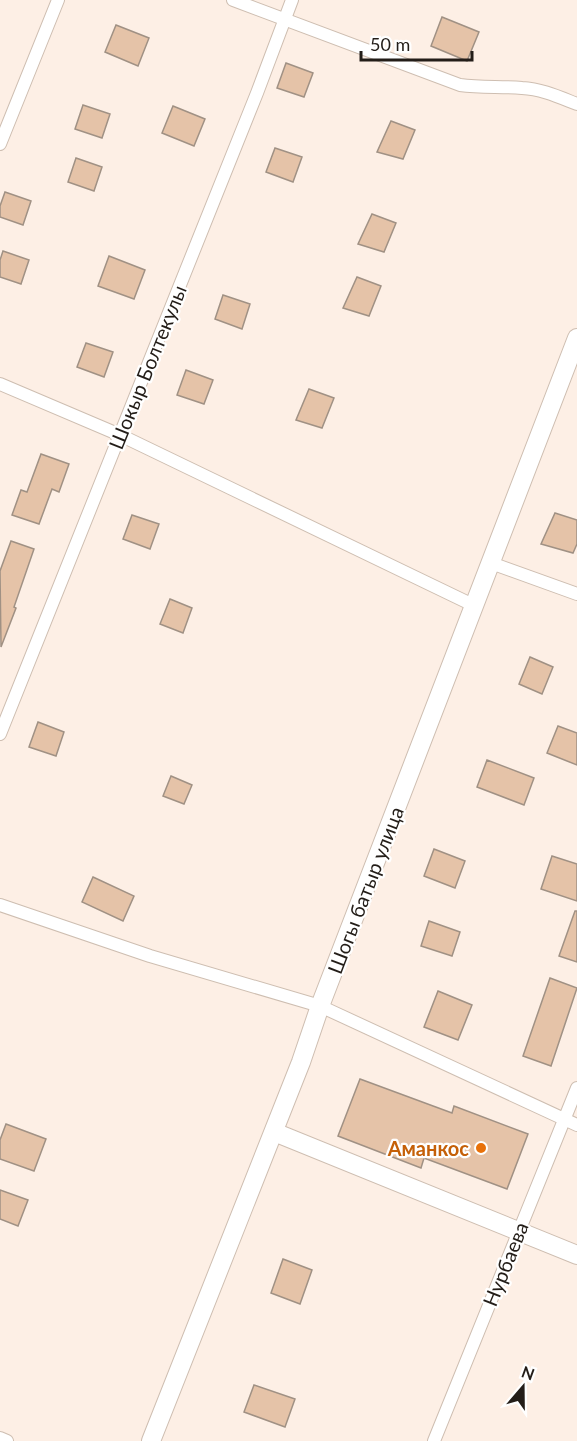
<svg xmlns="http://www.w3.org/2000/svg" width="577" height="1441" viewBox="0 0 577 1441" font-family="Lato,sans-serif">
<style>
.building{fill:#e5c3a8;stroke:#a09184;stroke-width:1.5}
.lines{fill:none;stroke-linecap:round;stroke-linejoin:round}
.street-casing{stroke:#cebeb1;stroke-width:14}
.secondary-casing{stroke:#cebeb1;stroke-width:20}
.street{stroke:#fff;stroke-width:12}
.secondary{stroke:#fff;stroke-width:18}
.food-dot{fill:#e8710a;stroke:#fff;stroke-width:2}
.labels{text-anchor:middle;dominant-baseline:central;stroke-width:4.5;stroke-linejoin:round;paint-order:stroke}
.street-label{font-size:20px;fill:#231d18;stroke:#fff}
.food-label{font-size:20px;font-weight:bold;fill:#c56008;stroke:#fff;text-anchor:end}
</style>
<rect width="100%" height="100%" fill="#fdefe5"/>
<g class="building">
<polygon points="442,17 479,32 467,61 431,46"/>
<polygon points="116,25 149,38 138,66 105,52"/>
<polygon points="286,63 313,73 304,97 277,88"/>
<polygon points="83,105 110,114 102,138 75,129"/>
<polygon points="173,106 205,119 194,146 162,133"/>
<polygon points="391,121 415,130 403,159 377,152"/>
<polygon points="275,148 302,157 293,182 266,172"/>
<polygon points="76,158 102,167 94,191 68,182"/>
<polygon points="5,192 31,201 23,225 0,217 0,206"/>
<polygon points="372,214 396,223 384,252 358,244"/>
<polygon points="3,251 29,260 21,284 0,277 0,260"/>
<polygon points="109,256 145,270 134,299 98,286"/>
<polygon points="357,277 381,286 369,316 343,308"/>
<polygon points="223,295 250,304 242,329 215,319"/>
<polygon points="86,343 113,352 104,377 77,367"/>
<polygon points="186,370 213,380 204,404 177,395"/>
<polygon points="309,389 334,398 322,428 296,420"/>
<polygon points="41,454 69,464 59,492 52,489 39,524 12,515 21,490 27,492"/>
<polygon points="555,513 577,520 577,544 573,553 541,544"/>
<polygon points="132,515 159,524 150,549 123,539"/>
<polygon points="11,541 34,549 14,607 16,608 1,647 0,571"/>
<polygon points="170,599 192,608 183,633 160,624"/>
<polygon points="530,657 553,667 542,694 519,684"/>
<polygon points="38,722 64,732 56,756 29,747"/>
<polygon points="558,726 577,733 577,765 547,753"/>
<polygon points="487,760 534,778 524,805 477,787"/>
<polygon points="171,776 192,785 184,804 163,796"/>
<polygon points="434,849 465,861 455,888 424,876"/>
<polygon points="552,856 577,864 577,901 541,889"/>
<polygon points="93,877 134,896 123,921 82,902"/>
<polygon points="575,911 577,911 577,962 559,956"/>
<polygon points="429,921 460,932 452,956 421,946"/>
<polygon points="550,978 577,988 551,1066 523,1056"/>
<polygon points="438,991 472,1005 458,1040 424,1027"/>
<polygon points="360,1079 452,1113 454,1106 528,1134 507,1189 424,1158 421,1168 338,1136"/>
<polygon points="6,1124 46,1139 34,1171 0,1159 0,1140"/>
<polygon points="0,1190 28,1200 18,1226 0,1219"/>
<polygon points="283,1259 312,1270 300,1304 271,1293"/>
<polygon points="254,1385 295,1399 285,1427 244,1412"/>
</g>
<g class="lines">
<g class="street-casing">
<g id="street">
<path d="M 233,0 L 460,85 C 481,88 502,86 522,88 C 542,89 559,97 577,104"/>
<polyline points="0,144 58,0"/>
<polyline points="0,384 120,435 475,606"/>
<polyline points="491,563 577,594"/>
<polyline points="0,734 257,93 292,0"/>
<polyline points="0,905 150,956 320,1006 577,1125"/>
<polyline points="0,1438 7,1441"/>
<polyline points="434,1441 577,1088"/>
</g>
</g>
<g class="secondary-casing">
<g id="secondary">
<polyline points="274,1132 577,1255"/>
<polyline points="151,1441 301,1062 320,1006 577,338"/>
</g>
</g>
<use href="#street" class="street"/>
<use href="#secondary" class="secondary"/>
</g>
<circle class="food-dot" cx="481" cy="1148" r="6"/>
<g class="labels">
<g class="street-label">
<text transform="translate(147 367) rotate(-68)">Шокыр Болтекулы</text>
<text transform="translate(365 890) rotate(-69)">Шогы батыр улица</text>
<text transform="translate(505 1264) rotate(-68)">Нурбаева</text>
</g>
<g class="food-label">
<text x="469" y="1148">Аманкос</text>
</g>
</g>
<g transform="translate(523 1387) rotate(20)" stroke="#ffffff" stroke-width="4.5" paint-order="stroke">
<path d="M0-4.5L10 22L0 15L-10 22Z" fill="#231d18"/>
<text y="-9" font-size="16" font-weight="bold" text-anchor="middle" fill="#231d18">N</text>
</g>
<path d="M361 51v9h111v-9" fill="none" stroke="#231d18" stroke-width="3"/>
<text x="370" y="51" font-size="18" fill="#231d18" stroke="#ffffff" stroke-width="4.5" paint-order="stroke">50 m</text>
</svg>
